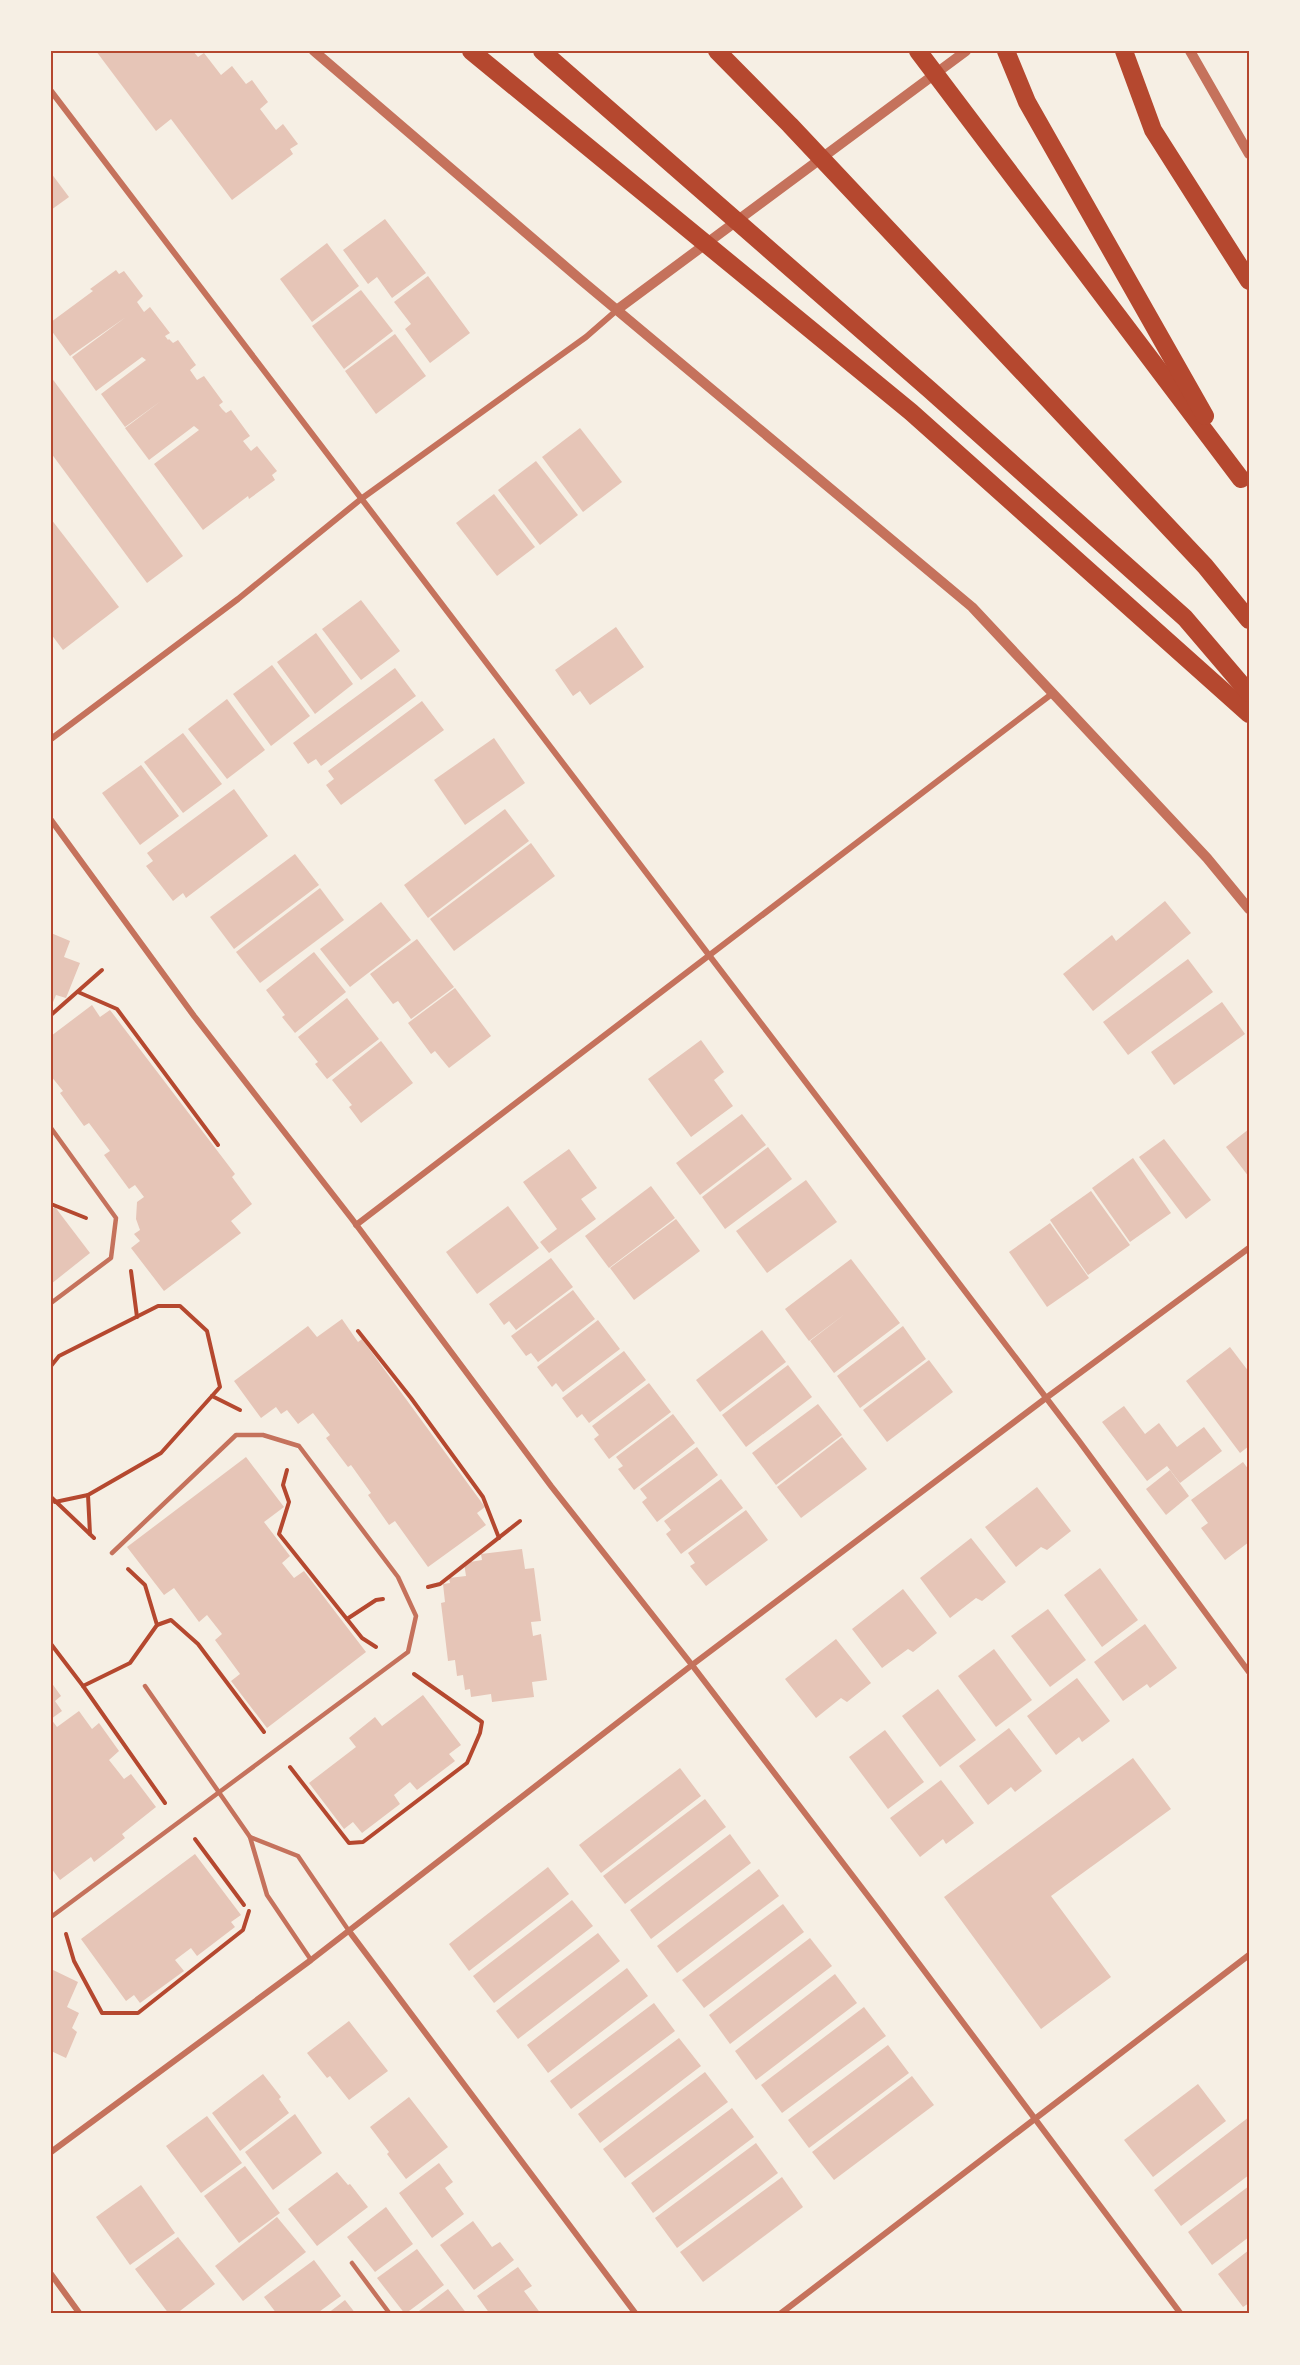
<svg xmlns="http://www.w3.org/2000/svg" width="1300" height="2365" viewBox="0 0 1300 2365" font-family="'Titillium Web',sans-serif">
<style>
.building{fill:#e6c5b7}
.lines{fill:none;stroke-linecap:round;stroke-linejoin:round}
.path{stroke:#b5482f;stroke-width:4}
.service{stroke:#c5725c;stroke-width:4.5}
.minor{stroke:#c5725c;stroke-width:6}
.tertiary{stroke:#c5725c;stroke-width:10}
.motorway{stroke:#b5482f;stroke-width:18}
.neatline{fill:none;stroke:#b5482f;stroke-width:2}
</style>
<rect width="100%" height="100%" fill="#f6efe4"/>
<g class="building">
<polygon points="96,51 193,51 198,57 204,53 221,75 232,66 246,84 252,80 268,102 260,109 276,130 283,124 298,144 290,149 293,154 232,200 171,119 156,131"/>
<polygon points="51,173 69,197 51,210"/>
<polygon points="385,219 426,273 392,298 377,277 368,284 343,250"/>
<polygon points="327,243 359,286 312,322 280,279"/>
<polygon points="116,270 119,274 124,271 143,296 137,302 144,312 150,307 170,333 165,336 168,340 169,339 173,343 178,340 196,365 190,370 197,380 204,376 223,402 219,405 222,409 226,413 231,410 250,436 243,441 251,451 257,446 277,471 272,475 275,480 249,499 248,496 203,530 154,464 199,430 194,426 149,460 125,428 161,401 125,427 101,394 146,360 142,357 96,391 72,357 126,317 70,356 51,330 51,322 93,291 90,289"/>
<polygon points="428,276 470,333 430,363 405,329 411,324 394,302"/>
<polygon points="361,290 393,331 344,369 312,326"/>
<polygon points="395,334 426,376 376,414 345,371"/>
<polygon points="51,377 183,556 147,583 51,453"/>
<polygon points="580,428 622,482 583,512 542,457"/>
<polygon points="536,461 578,515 540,545 498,490"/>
<polygon points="494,494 535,547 497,576 456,523"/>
<polygon points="51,519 119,607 63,650 51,634"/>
<polygon points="361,600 400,651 361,680 322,629"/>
<polygon points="616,627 644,667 590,705 580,691 573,696 555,670"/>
<polygon points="316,633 353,684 315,714 277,662"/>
<polygon points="272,665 310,716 271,746 233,694"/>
<polygon points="395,668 416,696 321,766 316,759 308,764 293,743"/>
<polygon points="227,699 265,750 227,779 188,729"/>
<polygon points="422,701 444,730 341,805 326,785 334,779 328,771"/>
<polygon points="183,733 222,784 183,813 144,762"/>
<polygon points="494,738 525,783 465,825 434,780"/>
<polygon points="141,765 179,816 140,845 102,793"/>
<polygon points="234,789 268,836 186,898 183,893 173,901 146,866 153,861 147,853"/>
<polygon points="505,809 529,841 428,918 404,885"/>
<polygon points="531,843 555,876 454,951 430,919"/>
<polygon points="295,854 319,885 234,949 210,917"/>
<polygon points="320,888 344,920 260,983 236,952"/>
<polygon points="1165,901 1191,933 1093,1011 1063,974 1112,935 1116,941"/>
<polygon points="381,902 411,940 350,987 320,949"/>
<polygon points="51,933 70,941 64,957 80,963 66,998 56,995 51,1007"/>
<polygon points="417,939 454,987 411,1019 398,1001 393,1004 370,974"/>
<polygon points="314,952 346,992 295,1033 282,1017 285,1015 266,990"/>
<polygon points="1188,959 1213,992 1128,1055 1103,1022"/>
<polygon points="455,988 491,1036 449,1068 435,1051 431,1054 408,1023"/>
<polygon points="347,998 379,1039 327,1079 315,1064 318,1062 298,1037"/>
<polygon points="1222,1002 1245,1034 1174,1085 1151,1052"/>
<polygon points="92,1005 100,1017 110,1010 235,1174 232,1177 252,1204 231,1221 241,1233 164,1291 131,1248 140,1241 134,1234 140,1230 136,1219 137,1202 144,1197 135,1185 129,1189 104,1155 110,1151 89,1123 84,1126 60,1093 63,1091 51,1076 51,1036"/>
<polygon points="701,1040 724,1072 714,1080 733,1106 691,1137 648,1079"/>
<polygon points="381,1041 413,1083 361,1123 349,1107 352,1105 332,1080"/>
<polygon points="742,1114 766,1145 700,1195 676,1163"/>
<polygon points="1249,1129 1249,1177 1226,1147"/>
<polygon points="1164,1139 1211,1200 1186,1219 1139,1157"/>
<polygon points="768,1147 792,1179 725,1229 702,1197"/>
<polygon points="569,1149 597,1188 581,1199 596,1219 549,1253 540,1242 557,1229 523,1182"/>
<polygon points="1133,1158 1171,1213 1130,1242 1092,1188"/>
<polygon points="806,1180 837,1222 767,1273 736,1231"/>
<polygon points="651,1186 675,1218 609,1268 585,1236"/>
<polygon points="1091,1191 1130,1245 1088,1275 1050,1220"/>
<polygon points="508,1206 539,1248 477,1294 446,1252"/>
<polygon points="55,1207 90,1253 51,1284 51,1210"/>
<polygon points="676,1219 700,1251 634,1300 610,1268"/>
<polygon points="1050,1223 1089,1278 1047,1307 1009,1252"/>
<polygon points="551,1258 573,1287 516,1330 509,1321 504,1325 489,1304"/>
<polygon points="851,1259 900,1323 834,1373 810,1341 845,1314 809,1341 785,1309"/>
<polygon points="573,1290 595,1319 538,1362 531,1353 526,1356 511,1336"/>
<polygon points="342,1319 358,1342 362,1339 485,1507 477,1513 486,1525 428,1567 395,1521 389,1525 368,1495 371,1493 351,1465 348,1467 326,1438 330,1435 313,1413 298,1424 287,1410 281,1414 276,1407 261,1418 234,1381 308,1326 317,1337"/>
<polygon points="598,1320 620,1349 563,1392 556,1383 552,1387 537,1367"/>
<polygon points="903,1326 926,1359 860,1408 837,1376"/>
<polygon points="762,1330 786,1362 720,1412 696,1380"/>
<polygon points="1230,1347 1249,1372 1249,1446 1240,1453 1186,1381"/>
<polygon points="624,1351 646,1380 589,1423 582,1414 577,1418 562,1398"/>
<polygon points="929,1360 953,1392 887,1442 863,1410"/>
<polygon points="788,1365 812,1397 746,1447 722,1415"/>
<polygon points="649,1383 671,1412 609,1459 594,1439 599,1435 592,1426"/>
<polygon points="818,1404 842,1435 776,1485 752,1453"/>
<polygon points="1124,1406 1145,1434 1159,1423 1177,1447 1204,1427 1222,1451 1180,1483 1167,1466 1147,1481 1102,1422"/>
<polygon points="673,1414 695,1443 634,1490 618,1469 623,1466 616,1457"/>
<polygon points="842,1437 867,1469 801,1518 777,1487"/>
<polygon points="697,1447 718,1475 657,1522 642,1502 647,1498 640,1489"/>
<polygon points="246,1457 284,1507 264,1522 290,1556 282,1563 294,1578 304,1571 366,1652 267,1728 231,1681 240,1674 215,1640 222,1634 207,1615 199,1622 174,1588 164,1595 127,1547"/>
<polygon points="1243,1462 1249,1470 1249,1542 1225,1560 1201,1528 1208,1523 1191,1500"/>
<polygon points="1170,1470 1189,1496 1166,1515 1146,1489"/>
<polygon points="721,1479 743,1508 681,1554 666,1534 671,1530 664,1521"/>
<polygon points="1037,1487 1071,1531 1047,1550 1041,1547 1016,1567 985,1527"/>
<polygon points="746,1510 768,1540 706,1586 690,1566 695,1563 688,1553"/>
<polygon points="971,1538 1006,1582 982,1601 976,1598 950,1618 920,1578"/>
<polygon points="522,1549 525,1569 534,1568 541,1621 531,1622 533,1636 541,1634 547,1680 532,1682 534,1697 492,1702 491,1694 471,1697 470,1689 465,1690 463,1675 457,1676 455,1660 448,1661 441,1603 445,1602 443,1584 450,1583 449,1578 466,1576 464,1563 482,1560 481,1554"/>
<polygon points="1100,1568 1138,1620 1102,1647 1064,1595"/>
<polygon points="903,1589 937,1633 913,1652 908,1649 882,1668 852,1629"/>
<polygon points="1048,1609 1086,1660 1050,1687 1011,1636"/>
<polygon points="1145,1624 1177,1668 1150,1688 1147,1684 1123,1701 1094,1662"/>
<polygon points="836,1639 871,1683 847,1702 841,1698 816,1718 785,1679"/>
<polygon points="994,1649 1032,1700 996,1727 958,1676"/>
<polygon points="1077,1678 1110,1721 1082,1742 1079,1737 1056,1755 1027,1716"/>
<polygon points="51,1682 61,1696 55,1701 62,1711 51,1719"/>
<polygon points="938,1689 976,1740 940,1767 902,1716"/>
<polygon points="423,1695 461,1745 449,1754 455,1761 417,1790 410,1782 394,1795 400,1804 362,1833 353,1822 344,1829 309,1783 356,1747 349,1738 375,1717 382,1726"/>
<polygon points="79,1711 92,1729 99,1723 119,1751 109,1760 124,1779 131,1774 156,1807 122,1834 125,1838 94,1862 91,1857 60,1880 51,1868 51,1719 57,1727"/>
<polygon points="1009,1728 1042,1771 1015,1792 1011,1787 988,1805 959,1766"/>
<polygon points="885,1730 924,1782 888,1809 849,1757"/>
<polygon points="1133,1758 1171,1809 1051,1896 1111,1977 1041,2029 944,1897"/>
<polygon points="680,1768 701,1796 601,1873 579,1845"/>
<polygon points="941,1780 974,1823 946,1844 943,1839 920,1857 890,1818"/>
<polygon points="705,1799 726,1827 625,1904 603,1876"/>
<polygon points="730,1834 751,1863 651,1939 630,1910"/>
<polygon points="195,1854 241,1915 231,1922 235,1927 197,1956 191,1948 175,1960 184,1971 140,2003 134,1995 126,2001 81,1939"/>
<polygon points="548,1867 569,1894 469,1971 449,1944"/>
<polygon points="759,1869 779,1896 677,1973 657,1946"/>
<polygon points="572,1900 593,1926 494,2003 473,1976"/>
<polygon points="783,1904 804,1932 704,2008 682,1980"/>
<polygon points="598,1933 620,1961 518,2039 496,2011"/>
<polygon points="810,1938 832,1966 730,2044 709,2015"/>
<polygon points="627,1968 648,1996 548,2073 527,2045"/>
<polygon points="51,1969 78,1982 67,2007 79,2013 72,2028 77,2032 66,2058 51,2051"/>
<polygon points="835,1974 857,2003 756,2080 735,2051"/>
<polygon points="654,2003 675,2031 571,2109 550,2081"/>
<polygon points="864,2007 886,2036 782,2113 761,2085"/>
<polygon points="349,2021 388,2071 349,2100 330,2076 327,2078 307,2053"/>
<polygon points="679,2038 701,2066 600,2143 578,2114"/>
<polygon points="888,2045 909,2073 809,2148 788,2120"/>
<polygon points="705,2072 728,2102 625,2178 603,2149"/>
<polygon points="263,2074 281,2097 279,2099 289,2113 240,2151 212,2113"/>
<polygon points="912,2076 934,2105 834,2180 812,2152"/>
<polygon points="1198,2084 1226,2121 1153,2177 1124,2140"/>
<polygon points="409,2097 448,2147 406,2179 387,2154 389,2152 370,2127"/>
<polygon points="732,2108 754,2137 653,2213 631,2183"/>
<polygon points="295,2114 322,2153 273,2190 245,2152"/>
<polygon points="207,2116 242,2163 201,2193 166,2146"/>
<polygon points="1249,2117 1249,2175 1181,2226 1154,2190"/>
<polygon points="756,2143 778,2173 677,2248 655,2218"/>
<polygon points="439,2163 453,2182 445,2188 464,2214 432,2238 399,2193"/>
<polygon points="245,2166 280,2213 239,2243 204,2196"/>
<polygon points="337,2172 348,2185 350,2184 368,2207 317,2246 288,2209"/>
<polygon points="782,2177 803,2207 703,2282 680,2252"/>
<polygon points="141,2185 175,2233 130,2265 96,2217"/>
<polygon points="1249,2186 1249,2237 1212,2265 1188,2232"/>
<polygon points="386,2207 413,2244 375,2272 347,2237"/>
<polygon points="277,2217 306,2252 243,2301 215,2266"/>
<polygon points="473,2221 492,2247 500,2242 514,2260 474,2290 440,2245"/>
<polygon points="178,2237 215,2284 176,2314 169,2314 135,2269"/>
<polygon points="417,2249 444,2285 405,2314 377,2278"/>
<polygon points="1249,2250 1249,2303 1243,2307 1218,2274"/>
<polygon points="314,2260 341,2296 316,2314 277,2314 264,2297"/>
<polygon points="518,2267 532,2286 524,2291 541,2314 490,2314 477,2296"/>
<polygon points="448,2289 467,2314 415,2314"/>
<polygon points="345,2300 356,2314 327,2314"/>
</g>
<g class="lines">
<g class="path">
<polyline points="78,992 117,1009 218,1145"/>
<polyline points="51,1015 102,970"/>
<polyline points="51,1204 86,1218"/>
<polyline points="131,1271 137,1317"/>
<polyline points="358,1331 411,1398 483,1497 499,1538"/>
<polyline points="51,1366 59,1356 158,1306 180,1306 207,1331 220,1387 161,1453 88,1495 55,1502"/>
<polyline points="212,1396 240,1410"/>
<polyline points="287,1470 283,1485 289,1502 279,1534 362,1638 376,1647"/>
<polyline points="88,1495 90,1534"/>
<polyline points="51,1497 94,1538"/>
<polyline points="428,1587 440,1584 520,1521"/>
<polyline points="347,1619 376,1600 383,1599"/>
<polyline points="157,1625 171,1620 198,1644 264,1732"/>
<polyline points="51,1644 83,1686 130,1663 157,1625 145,1585 128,1569"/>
<polyline points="83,1686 165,1803"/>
<polyline points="290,1767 349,1843 363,1842 467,1763 480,1733 482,1722 414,1674"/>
<polyline points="195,1839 244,1905"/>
<polyline points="66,1934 74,1961 102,2013 138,2013 243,1930 249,1911"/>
</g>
<g class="service">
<polyline points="51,1128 116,1218 111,1258 51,1303"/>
<polyline points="145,1686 250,1837"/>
<polyline points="51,1917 408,1652 416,1616 398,1577 299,1446 263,1435 236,1435 112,1553"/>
<polyline points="311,1960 267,1895 250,1837 298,1856 349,1931"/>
<polyline points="352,2263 390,2314"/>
</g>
<g class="minor">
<polyline points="51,91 1079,1441 1249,1672"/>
<polyline points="51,739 238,599 361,499 586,337 617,310"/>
<polyline points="51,820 194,1016 352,1219 551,1486 692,1665 881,1913 1181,2314"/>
<polyline points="356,1225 1053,693"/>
<polyline points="349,1931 636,2314"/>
<polyline points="51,2152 311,1960 692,1665 1046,1398 1249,1248"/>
<polyline points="51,2274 80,2314"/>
<polyline points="780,2314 1249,1955"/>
</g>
<g class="tertiary">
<polyline points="314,51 581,280 972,607 1207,858 1249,909"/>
<polyline points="1190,51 1249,154"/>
<polyline points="618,309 966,51"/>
</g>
<g class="motorway">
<polyline points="471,51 911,412 1249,714"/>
<polyline points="542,51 930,390 1185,618 1249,693"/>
<polyline points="717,51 790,125 1205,566 1249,620"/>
<polyline points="918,51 1241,479"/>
<polyline points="1006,51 1027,102 1205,416"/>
<polyline points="1124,51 1153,130 1249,281"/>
</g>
</g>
<rect width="1300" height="2365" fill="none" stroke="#f6efe4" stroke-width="105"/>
<rect x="52" y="52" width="1196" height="2260" class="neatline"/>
</svg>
